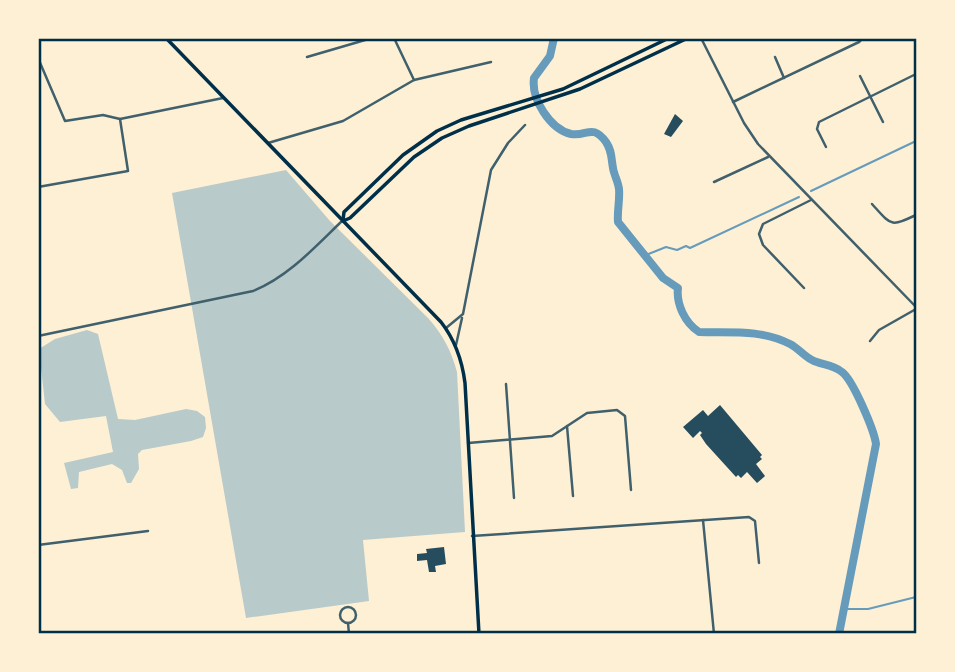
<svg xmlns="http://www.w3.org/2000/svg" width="955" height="672" viewBox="0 0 955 672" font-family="Manrope,sans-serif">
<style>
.green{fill:#b9caca}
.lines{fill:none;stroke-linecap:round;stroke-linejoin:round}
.stream{stroke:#669bbc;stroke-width:2}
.river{stroke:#669bbc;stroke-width:8}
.building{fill:#264d5e}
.minor{stroke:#3f606c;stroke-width:2.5}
.tertiary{stroke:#3f606c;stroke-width:2.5}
.secondary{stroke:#003049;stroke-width:3.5}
.neatline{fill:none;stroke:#003049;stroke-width:2.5}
</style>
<rect width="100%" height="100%" fill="#fdf0d5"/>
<g class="green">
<path d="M 286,170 L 330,221 L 428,318 C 443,335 451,350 457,372 L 465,532 L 363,540 L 369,601 L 246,618 L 172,193 Z"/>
<polygon points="87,330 98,334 118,419 135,420 186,409 197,411 205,417 206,428 203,437 191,441 142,450 138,454 139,469 131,483 127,483 122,470 112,464 79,472 78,488 71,489 64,463 113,452 106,416 60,422 45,404 39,349 55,339"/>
</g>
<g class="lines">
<g class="stream">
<polyline points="811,191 916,141"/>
<polyline points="646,255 666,247 677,250 686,246 690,248 799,197"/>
<polyline points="845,609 868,609 916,597"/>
</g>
<path class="river" d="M 554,38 L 550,56 L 534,78 C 531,99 550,129 571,134 C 587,137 592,123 606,142 C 612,151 611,157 613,168 C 614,175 618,181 619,189 C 620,200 617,211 618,222 L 663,278 L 678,288 C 676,304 685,323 699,332 C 731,333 760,329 790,344 C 798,348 804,356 812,360 C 821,365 832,364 842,372 C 853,380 874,430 876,444 L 839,634"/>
</g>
<g class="building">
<polygon points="675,114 683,121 671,137 664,134"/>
<polygon points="720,405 762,455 760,457 762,459 756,464 765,476 757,483 747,472 741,478 738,475 736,477 706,444 700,435 702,433 700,431 693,438 683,427 703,410 708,416"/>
<polygon points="444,547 446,564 435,566 436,572 429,572 427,560 417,561 417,554 427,553 426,549"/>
</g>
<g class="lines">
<g class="minor">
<polyline points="394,38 414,80"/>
<polyline points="701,38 744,123 758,144 916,307"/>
<polyline points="307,57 372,38"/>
<polyline points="775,57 784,78"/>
<polyline points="38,58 65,121 103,115 120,119 223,98"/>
<polyline points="860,76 883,122"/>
<polyline points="733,102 859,42 863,38"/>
<polyline points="268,143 343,121 414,80 491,62"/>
<polyline points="826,147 817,129 819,122 916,74"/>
<polyline points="714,182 768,157"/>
<polyline points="38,187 128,171 120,119"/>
<path d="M 872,204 C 892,226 890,227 916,215"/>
<polyline points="804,288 763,245 759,234 763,224 811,200"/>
<polyline points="446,328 463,314 491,170 508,143 525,125"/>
<polyline points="870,341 879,330 916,309"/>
<polyline points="456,345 462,318"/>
<polyline points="506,384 514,498"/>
<polyline points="567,426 573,496"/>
<polyline points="468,443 552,436 587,413 617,410 625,416 631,490"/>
<polyline points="703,520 714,634"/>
<polyline points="472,536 749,517 755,521 759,563"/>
<polyline points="38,545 148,531"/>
<circle cx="348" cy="615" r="8"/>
<polyline points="348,623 349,634"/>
</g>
<path class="tertiary" d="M 38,336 L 253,291 C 288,277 315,247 342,221"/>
<g class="secondary">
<path d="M 166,38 L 441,322 C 455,340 462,359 465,383 L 479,634"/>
<polyline points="343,220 344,212 403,155 437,131 461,120 563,89 669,38"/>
<polyline points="343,221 350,218 414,157 442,138 469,126 580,89 688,38"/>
</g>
</g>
<rect width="955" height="672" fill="none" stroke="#fdf0d5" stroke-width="80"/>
<rect x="40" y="40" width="875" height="592" class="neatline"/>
</svg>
